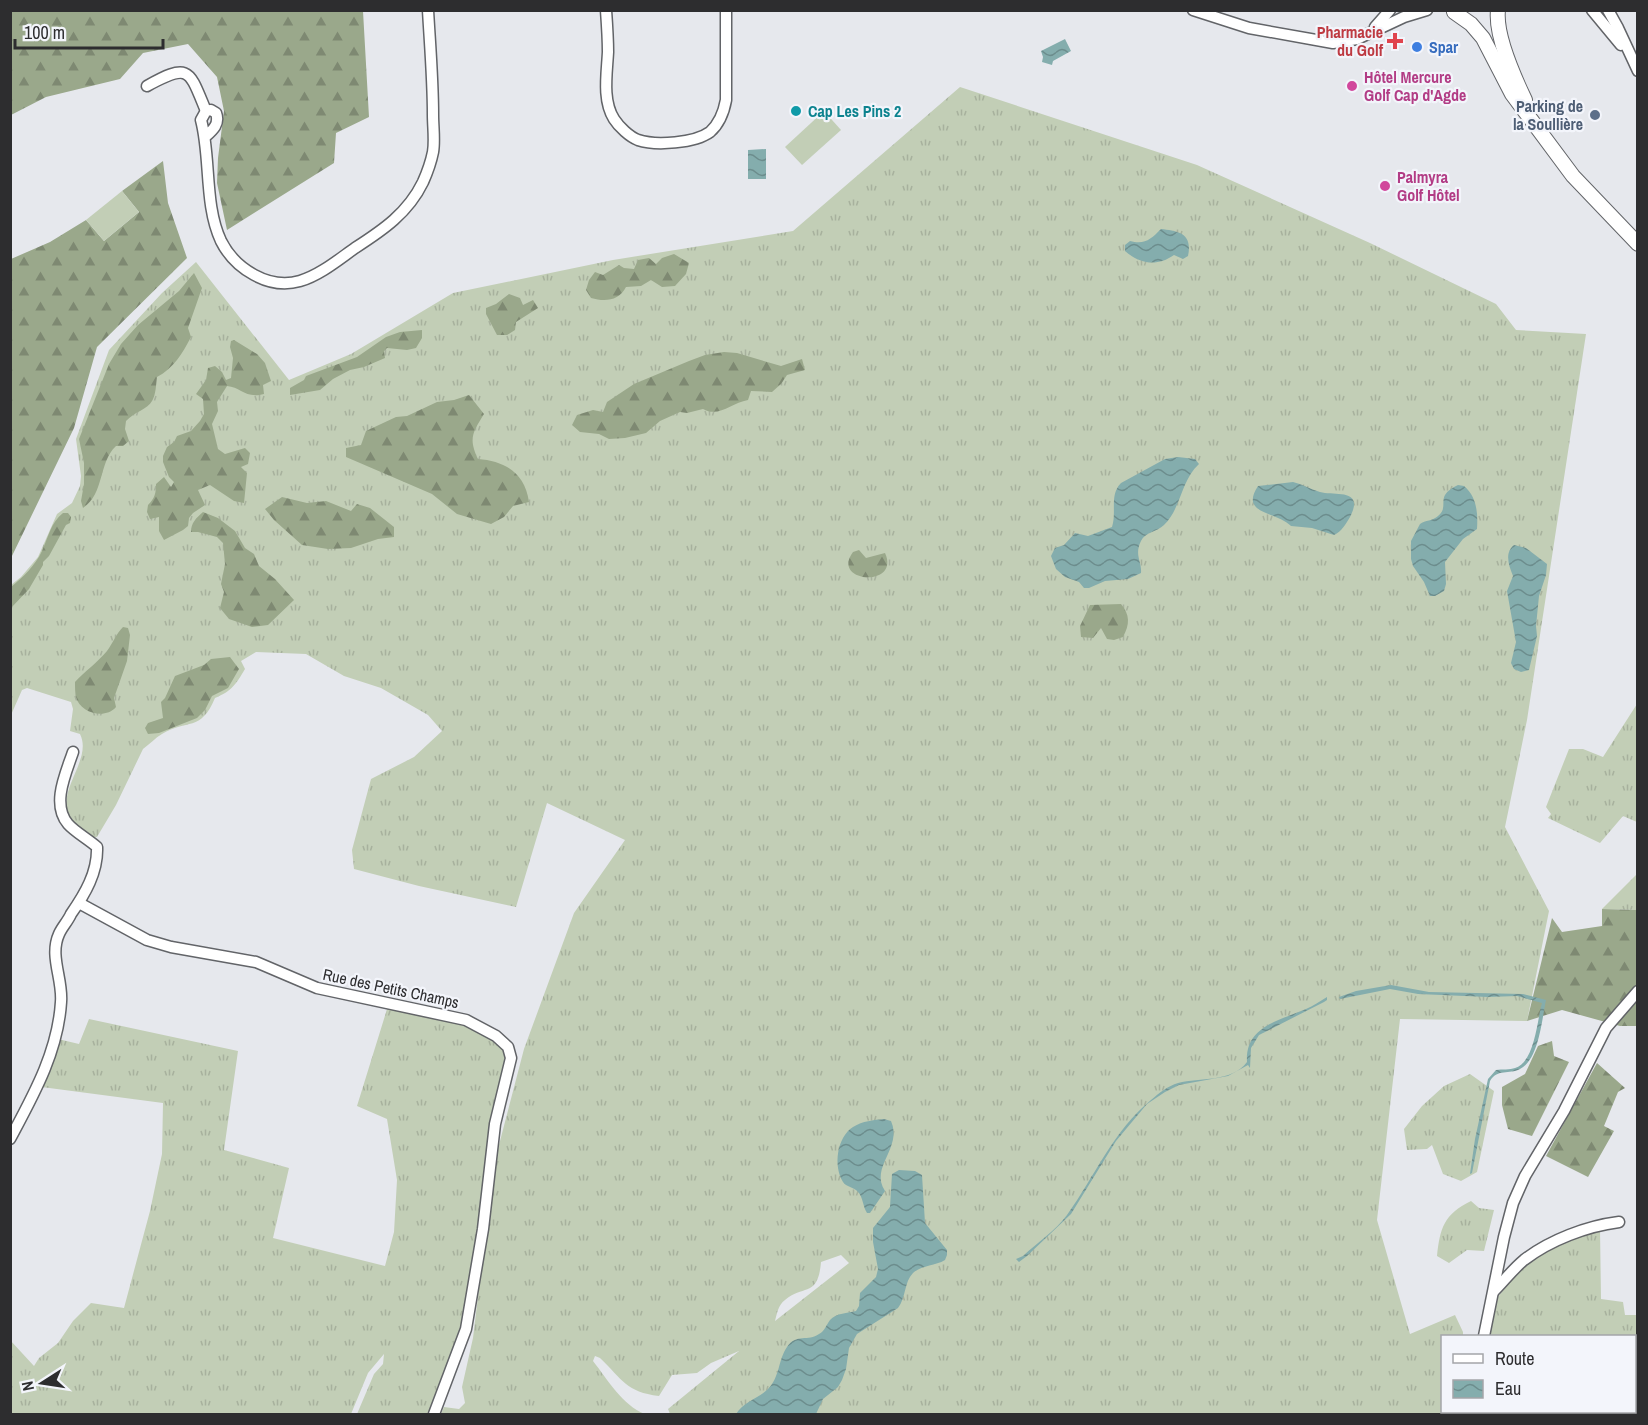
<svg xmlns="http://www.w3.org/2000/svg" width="1648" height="1425" viewBox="0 0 1648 1425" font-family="'Archivo Narrow',sans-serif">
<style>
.grass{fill:url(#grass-tufts);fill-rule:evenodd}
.forest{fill:url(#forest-firs)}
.pitch{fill:#c2ceb6}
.water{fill:url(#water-waves)}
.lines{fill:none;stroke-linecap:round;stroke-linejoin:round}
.street-casing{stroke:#626468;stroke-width:13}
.secondary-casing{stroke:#626468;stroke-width:16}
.street{stroke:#fff;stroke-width:10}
.secondary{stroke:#fff;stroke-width:14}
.health-dot{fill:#e0444e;stroke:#f3f5fb;stroke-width:2}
.shop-dot{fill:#3f7fe0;stroke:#f3f5fb;stroke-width:2}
.hotel-dot{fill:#d1479c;stroke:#f3f5fb;stroke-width:2}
.culture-dot{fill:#0f9aa8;stroke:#f3f5fb;stroke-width:2}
.service-dot{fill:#5c6f8a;stroke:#f3f5fb;stroke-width:2}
.labels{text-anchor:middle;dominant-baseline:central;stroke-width:4.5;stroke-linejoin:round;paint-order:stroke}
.health-label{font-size:16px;font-weight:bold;fill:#be3a42;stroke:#f3f5fb;text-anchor:end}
.shop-label{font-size:16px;font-weight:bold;fill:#366cbe;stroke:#f3f5fb;text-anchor:start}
.hotel-label{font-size:16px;font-weight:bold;fill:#b23c85;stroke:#f3f5fb;text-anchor:start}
.service-label{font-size:16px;font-weight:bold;fill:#4e5e75;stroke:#f3f5fb;text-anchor:end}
.culture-label{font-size:16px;font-weight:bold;fill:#0d838f;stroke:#f3f5fb;text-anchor:start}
.street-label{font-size:16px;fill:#2d2d2f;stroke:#f3f5fb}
</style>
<defs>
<pattern id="grass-tufts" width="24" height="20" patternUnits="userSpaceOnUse" patternTransform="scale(1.5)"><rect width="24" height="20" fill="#c2ceb6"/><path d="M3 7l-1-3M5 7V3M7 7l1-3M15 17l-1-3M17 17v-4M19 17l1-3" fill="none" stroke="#a7b19d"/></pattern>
<pattern id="forest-firs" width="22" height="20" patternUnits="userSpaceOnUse" patternTransform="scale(1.5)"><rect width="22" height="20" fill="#9aa88b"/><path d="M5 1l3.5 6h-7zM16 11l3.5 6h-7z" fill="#7e8972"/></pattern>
<pattern id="water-waves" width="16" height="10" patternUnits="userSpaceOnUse" patternTransform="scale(1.5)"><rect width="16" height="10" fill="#84adad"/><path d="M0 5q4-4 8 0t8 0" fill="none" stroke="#6c8d8d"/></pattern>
</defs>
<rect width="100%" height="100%" fill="#e6e8ed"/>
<g class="grass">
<path d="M 960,87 L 1197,165 L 1370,243 L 1496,304 L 1516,330 L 1586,334 L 1527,720 L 1505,827 L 1549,911 L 1527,1021 L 1400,1019 L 1377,1220 L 1410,1334 L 1455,1315 L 1463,1332 L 1463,1336 L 1442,1336 L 1442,1412 L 1462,1412 L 1462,1414 L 670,1414 L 668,1409 L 739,1351 L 711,1363 L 697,1373 L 672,1375 L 659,1396 C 626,1392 623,1380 600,1358 L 595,1356 L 593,1361 C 608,1380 622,1405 645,1414 L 441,1414 L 444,1407 L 459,1409 L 465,1403 L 462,1387 L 473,1338 L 494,1164 L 524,1049 L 574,913 L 625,840 L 547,803 L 516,907 L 419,886 L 354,869 L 352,850 L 371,779 L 414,757 L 442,731 L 428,715 L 381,688 L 344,676 L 306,654 L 256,652 L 241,661 L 245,669 C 236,684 232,691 215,698 C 201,732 187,719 162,734 C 155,738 150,744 143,749 L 116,805 L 97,837 C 90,838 86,833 81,829 C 42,800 95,764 80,734 L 70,731 L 73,709 L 71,702 L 27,688 L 22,690 L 11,715 L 11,585 L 21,577 L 38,557 L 57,514 L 72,503 L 80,486 L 81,476 L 76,439 L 109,350 L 162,293 L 196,262 L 289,380 L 351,354 L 453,293 L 613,260 L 793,231 ZM 841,1255 L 849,1263 L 775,1321 C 777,1314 778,1305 785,1300 C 804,1284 818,1298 821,1262 Z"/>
<polygon points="1637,704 1637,822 1623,816 1600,843 1548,818 1551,814 1546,807 1569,749 1583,749 1603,757"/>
<polygon points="1637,874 1637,910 1602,909"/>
<polygon points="388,1006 470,1025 505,1048 506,1059 464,1325 430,1414 357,1414 374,1374 383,1364 384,1354 368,1373 351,1414 11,1414 10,1340 34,1366 39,1358 58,1343 73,1321 91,1303 124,1308 150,1211 162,1154 163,1103 34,1086 58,1039 79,1044 89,1019 238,1051 224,1150 289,1168 273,1238 385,1266 394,1232 397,1180 387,1119 357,1106"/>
<polygon points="1470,1074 1494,1091 1477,1172 1461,1181 1443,1174 1432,1145 1427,1149 1407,1150 1404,1129 1422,1106 1444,1086"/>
<path d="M 1471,1201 L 1479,1208 L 1494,1210 L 1484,1251 L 1467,1250 L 1449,1263 L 1437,1256 C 1440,1228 1444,1214 1471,1201 Z"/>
<polygon points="1600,1228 1601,1299 1623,1302 1625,1315 1637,1315 1637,1414 1477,1414 1477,1412 1634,1412 1634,1336 1488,1336 1497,1298 1523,1265 1547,1249"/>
</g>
<g class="forest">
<polygon points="11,10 363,11 369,117 336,133 334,163 227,230 217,183 218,158 224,111 217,77 188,44 143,53 120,79 46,97 11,115"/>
<polygon points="163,161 168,203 187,258 97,347 74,428 11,558 11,259 50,242 86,220 104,241 139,212 122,191"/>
<path d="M 674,254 L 689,263 L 686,274 L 675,286 L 662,287 L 651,280 L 641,286 L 626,287 C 619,301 605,302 591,298 L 586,290 L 589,280 L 595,272 L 603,275 L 619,265 L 624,268 L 634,269 L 638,260 L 649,258 L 656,264 L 662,258 Z"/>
<path d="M 194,273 L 202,288 L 188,328 L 191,337 C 182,354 174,368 157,377 C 156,384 156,395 152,401 C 148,409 134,412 126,421 L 125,429 L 129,441 L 123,446 L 116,446 C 98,463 105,493 83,508 L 81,501 L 84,484 L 84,463 L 79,439 L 109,364 L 121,344 L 138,325 L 179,291 Z"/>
<polygon points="509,294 520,298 523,305 533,300 538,308 516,322 515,330 507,335 497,335 486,314 486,308 496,304"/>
<polygon points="422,330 422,338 416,348 407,350 387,348 384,351 385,358 364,367 350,370 333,379 320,390 290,395 290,388 304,380 306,376 357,357 386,337 400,332"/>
<path d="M 234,340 L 257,354 L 265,363 L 271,381 L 263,385 L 264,394 C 245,399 241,387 227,386 L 217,402 L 218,411 L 212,424 L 218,449 L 225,454 L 245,448 L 250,453 L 248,464 L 241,467 L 247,473 L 244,503 L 234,501 L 210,485 L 198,490 L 205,505 L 193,513 L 189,518 L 188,526 L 183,530 L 164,540 L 159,531 L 159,517 L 150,519 L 147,512 L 148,505 C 155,498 156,493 156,484 L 164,477 L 171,487 L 174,482 L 169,477 L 163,462 L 163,456 L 167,447 L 174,442 L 177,436 L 191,431 L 200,421 L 204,414 L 203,399 L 196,394 L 206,380 L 208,368 L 215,366 L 222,372 L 226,380 L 231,378 L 233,358 L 230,347 L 231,341 Z"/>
<path d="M 724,352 L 737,353 L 781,366 L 802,359 L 805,370 L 787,375 L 781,384 L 772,392 L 751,391 L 748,400 C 731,403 719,418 703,409 L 687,413 L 680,412 L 660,421 L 646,433 L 625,438 L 609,439 L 599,434 L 580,432 L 572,425 L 577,415 L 593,410 L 603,412 L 607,402 L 634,384 L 689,361 L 705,355 Z"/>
<path d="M 469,395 L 484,414 C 473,432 468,438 478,459 C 505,461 525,473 529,502 L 513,506 L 504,517 L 491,524 L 457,514 L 432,494 L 346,457 L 346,448 L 361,445 L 366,431 L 396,417 L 407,416 L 437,402 L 454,400 Z"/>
<polygon points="282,497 307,503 326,501 351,511 357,504 370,508 394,527 394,537 378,539 351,548 328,549 302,545 274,520 265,509"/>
<path d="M 203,512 L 218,518 L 235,531 L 245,548 L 254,554 L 259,566 L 275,579 L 294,600 L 268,625 L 252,627 L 229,619 L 220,608 L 224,592 L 221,584 L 225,564 L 223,543 L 217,537 L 198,532 L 191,532 C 191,523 196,518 203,512 Z"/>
<path d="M 63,513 L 68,513 L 71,517 L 70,523 L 66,525 L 49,556 L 43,562 L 43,565 L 29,589 L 11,608 L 11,587 C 23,577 35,566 42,551 C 48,538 51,522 63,513 Z"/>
<path d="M 859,550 L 866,558 L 885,553 C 901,588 830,583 853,552 Z"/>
<path d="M 1121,604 C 1130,615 1130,624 1123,637 L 1114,640 L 1107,639 L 1101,628 L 1093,638 L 1081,637 L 1080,626 L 1090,605 Z"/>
<path d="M 123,627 L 128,628 L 130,635 L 127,661 L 114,698 L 116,707 C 105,720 80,713 76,697 C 75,693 75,687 75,682 C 85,671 97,663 107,651 C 113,643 116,634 123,627 Z"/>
<polygon points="230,657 239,669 228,688 212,696 205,710 197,718 159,733 148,734 145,728 148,723 163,718 161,702 165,698 175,676 204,665 211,659"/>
<polygon points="1602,909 1637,910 1637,1026 1620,1026 1562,1010 1527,1021 1552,918 1562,932 1602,926"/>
<polygon points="1552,1041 1554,1056 1569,1062 1532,1136 1508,1129 1502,1105 1502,1087 1525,1074 1538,1046"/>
<polygon points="1597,1063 1625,1088 1618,1092 1604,1126 1614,1131 1588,1177 1546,1156"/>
</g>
<g class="pitch">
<polygon points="824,111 841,130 802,165 785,147"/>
<polygon points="122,191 139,212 104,241 86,220"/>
</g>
<g class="water">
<polygon points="1065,39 1071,51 1053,61 1052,65 1042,62 1043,57 1041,51"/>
<polygon points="766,149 766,179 748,179 748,150"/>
<path d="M 1161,229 C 1178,231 1193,233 1188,256 L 1183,259 L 1174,255 C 1157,267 1140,264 1125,251 L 1125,245 L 1130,241 C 1145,245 1151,239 1161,229 Z"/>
<path d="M 1178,457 L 1195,459 L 1199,464 C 1181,480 1181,509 1164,525 C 1157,532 1145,532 1141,541 C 1134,555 1142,561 1141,573 L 1128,579 L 1105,581 L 1089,588 L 1084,588 L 1079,582 L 1065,577 L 1056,569 L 1051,556 L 1055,548 L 1064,545 L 1075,533 L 1088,536 L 1112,527 C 1117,512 1109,495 1121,483 L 1165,459 Z"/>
<path d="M 1293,482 C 1302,484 1310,489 1320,492 C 1335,496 1365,488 1350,517 C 1345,525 1342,531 1334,535 L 1312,528 L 1291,526 C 1277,511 1239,515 1258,486 Z"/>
<path d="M 1458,485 L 1464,486 C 1477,497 1478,513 1477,529 L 1463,539 L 1445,562 L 1446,584 L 1444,591 L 1435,596 L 1430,596 L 1424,582 L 1413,566 L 1411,559 L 1411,541 L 1420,524 C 1425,520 1433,521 1438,516 C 1451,505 1433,497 1458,485 Z"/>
<path d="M 1514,545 L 1526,548 L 1547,564 L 1546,575 L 1539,596 L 1536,626 L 1537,636 L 1529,670 L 1521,672 L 1514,669 L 1511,663 L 1516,642 L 1507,591 L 1513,576 C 1509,566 1504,553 1514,545 Z"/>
<path d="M 1391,985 L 1429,992 L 1523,994 L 1546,1000 C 1542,1018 1539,1060 1520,1069 C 1509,1075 1498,1068 1490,1081 L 1472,1173 L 1470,1174 L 1475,1139 L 1488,1079 L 1496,1070 C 1502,1069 1510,1070 1515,1068 C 1535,1062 1537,1020 1542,1003 L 1517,996 L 1488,997 L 1418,994 L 1390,989 L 1340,999 L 1339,997 L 1356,991 Z"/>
<path d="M 1327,997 L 1327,1000 L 1324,1002 L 1259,1035 L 1251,1048 L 1250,1068 L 1248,1065 L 1228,1076 L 1179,1085 L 1165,1092 L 1147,1104 L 1116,1141 L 1071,1214 L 1027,1256 L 1019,1262 L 1016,1259 L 1023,1256 C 1037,1243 1056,1230 1067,1215 C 1095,1176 1113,1131 1151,1100 C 1159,1093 1168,1086 1178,1083 C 1200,1077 1231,1083 1247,1062 C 1245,1026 1279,1021 1306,1009 C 1313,1006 1320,1001 1327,997 Z"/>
<path d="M 884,1119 L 891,1121 C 903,1148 869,1167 885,1191 L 870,1213 L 867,1213 C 863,1207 863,1197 858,1192 C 854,1187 846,1187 843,1182 C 833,1166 837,1137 853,1127 C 863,1121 873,1120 884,1119 Z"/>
<path d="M 899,1170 L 915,1171 L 922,1175 L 925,1223 L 947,1250 L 947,1255 L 945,1260 C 935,1266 922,1265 913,1273 C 904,1282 906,1298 898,1308 L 857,1334 L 849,1348 L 846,1369 L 842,1380 L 838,1387 L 823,1399 L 816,1414 L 736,1414 C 744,1401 758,1399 768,1389 C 780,1377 778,1360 787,1347 C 796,1333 808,1342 819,1334 C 825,1331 826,1325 830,1320 C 836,1313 848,1313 856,1311 L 859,1306 L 860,1293 L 876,1277 L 878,1269 L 873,1242 L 873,1228 L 890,1207 L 892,1174 Z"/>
</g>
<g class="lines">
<g class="street-casing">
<g id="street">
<path d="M 606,10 C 607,24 608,38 608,52 C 607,73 602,100 614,119 C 619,127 630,137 638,140 C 656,146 695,143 710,132 C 719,124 724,111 726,100 L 726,10"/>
<polyline points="1193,10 1249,28 1333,43 1357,39 1404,17 1427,10"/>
<polyline points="1592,10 1621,45"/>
<polyline points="1608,10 1618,28 1638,71"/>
<polyline points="1375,27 1390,10"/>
<path d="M 147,86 C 190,62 189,70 206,111"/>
<path d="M 205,137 C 213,130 220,124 216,113 L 211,110 L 206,111 L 201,120 C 211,157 204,205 221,241 C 235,269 269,290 300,281 C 320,275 338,260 355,248 C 383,230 408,213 423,182 C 427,173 431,162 433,152 C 435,141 433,127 433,115 C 433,80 430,45 428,10"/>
<polyline points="79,903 147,940 171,947 256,962 317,988 466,1020 496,1036 508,1047 511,1058 495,1124 483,1229 466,1329 434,1414"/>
<path d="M 10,1139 C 33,1096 58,1052 61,1002 C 63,979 49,956 59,934 C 62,927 68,921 71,914 C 85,894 98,872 97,847 C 88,839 75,832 68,824 C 51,804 66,773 73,752"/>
<path d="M 1494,1291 C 1504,1281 1513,1269 1524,1260 C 1550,1240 1587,1226 1619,1222"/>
<polyline points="1484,1336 1504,1237 1513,1203 1525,1176 1564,1111 1606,1028 1638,991"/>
<polyline points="1473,1414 1473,1412"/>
</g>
</g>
<g class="secondary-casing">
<g id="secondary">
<path d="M 1498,10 C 1495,36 1514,77 1525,100"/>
<polyline points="1454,12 1471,24 1483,38 1512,94 1573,176 1638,244"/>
</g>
</g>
<use href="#street" class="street"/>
<use href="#secondary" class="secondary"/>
</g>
<path class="health-dot" d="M1392 32h6v6h6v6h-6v6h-6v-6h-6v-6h6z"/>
<circle class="shop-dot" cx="1417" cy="47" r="6"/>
<g class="hotel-dot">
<circle cx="1352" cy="86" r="6"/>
<circle cx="1385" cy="186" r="6"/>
</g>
<circle class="culture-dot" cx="796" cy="111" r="6"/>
<circle class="service-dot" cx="1595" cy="115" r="6"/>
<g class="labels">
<g class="health-label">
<text x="1383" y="32">Pharmacie<tspan x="1383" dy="18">du Golf</tspan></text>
</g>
<g class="shop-label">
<text x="1429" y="47">Spar</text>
</g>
<g class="hotel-label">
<text x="1364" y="77">Hôtel Mercure<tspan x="1364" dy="18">Golf Cap d'Agde</tspan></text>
<text x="1397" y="177">Palmyra<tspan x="1397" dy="18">Golf Hôtel</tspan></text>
</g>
<g class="service-label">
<text x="1583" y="106">Parking de<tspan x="1583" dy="18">la Soullière</tspan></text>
</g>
<g class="culture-label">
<text x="808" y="111">Cap Les Pins 2</text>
</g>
<g class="street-label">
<text transform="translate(391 988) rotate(12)">Rue des Petits Champs</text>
</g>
</g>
<rect width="1648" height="1425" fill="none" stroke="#2d2d2f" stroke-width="24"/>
<rect x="1441" y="1335" width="195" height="78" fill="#f3f5fb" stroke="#a4a5a9" stroke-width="1.5"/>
<rect x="1453" y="1354" width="30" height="9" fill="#ffffff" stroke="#a4a5a9" stroke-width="1.5"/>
<text x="1495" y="1365" font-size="18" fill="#2d2d2f">Route</text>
<rect x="1453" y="1380" width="30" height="18" fill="url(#water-waves)" stroke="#a4a5a9" stroke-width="1.5"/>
<text x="1495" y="1395" font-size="18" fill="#2d2d2f">Eau</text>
<g transform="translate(42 1383) rotate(258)" stroke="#f3f5fb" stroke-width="4.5" paint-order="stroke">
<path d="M0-4.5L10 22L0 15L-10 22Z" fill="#2d2d2f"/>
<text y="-9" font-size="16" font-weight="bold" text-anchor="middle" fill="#2d2d2f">N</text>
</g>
<path d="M15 39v9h148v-9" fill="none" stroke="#2d2d2f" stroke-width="3"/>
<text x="24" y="39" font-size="18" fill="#2d2d2f" stroke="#f3f5fb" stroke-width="4.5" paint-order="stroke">100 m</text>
</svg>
